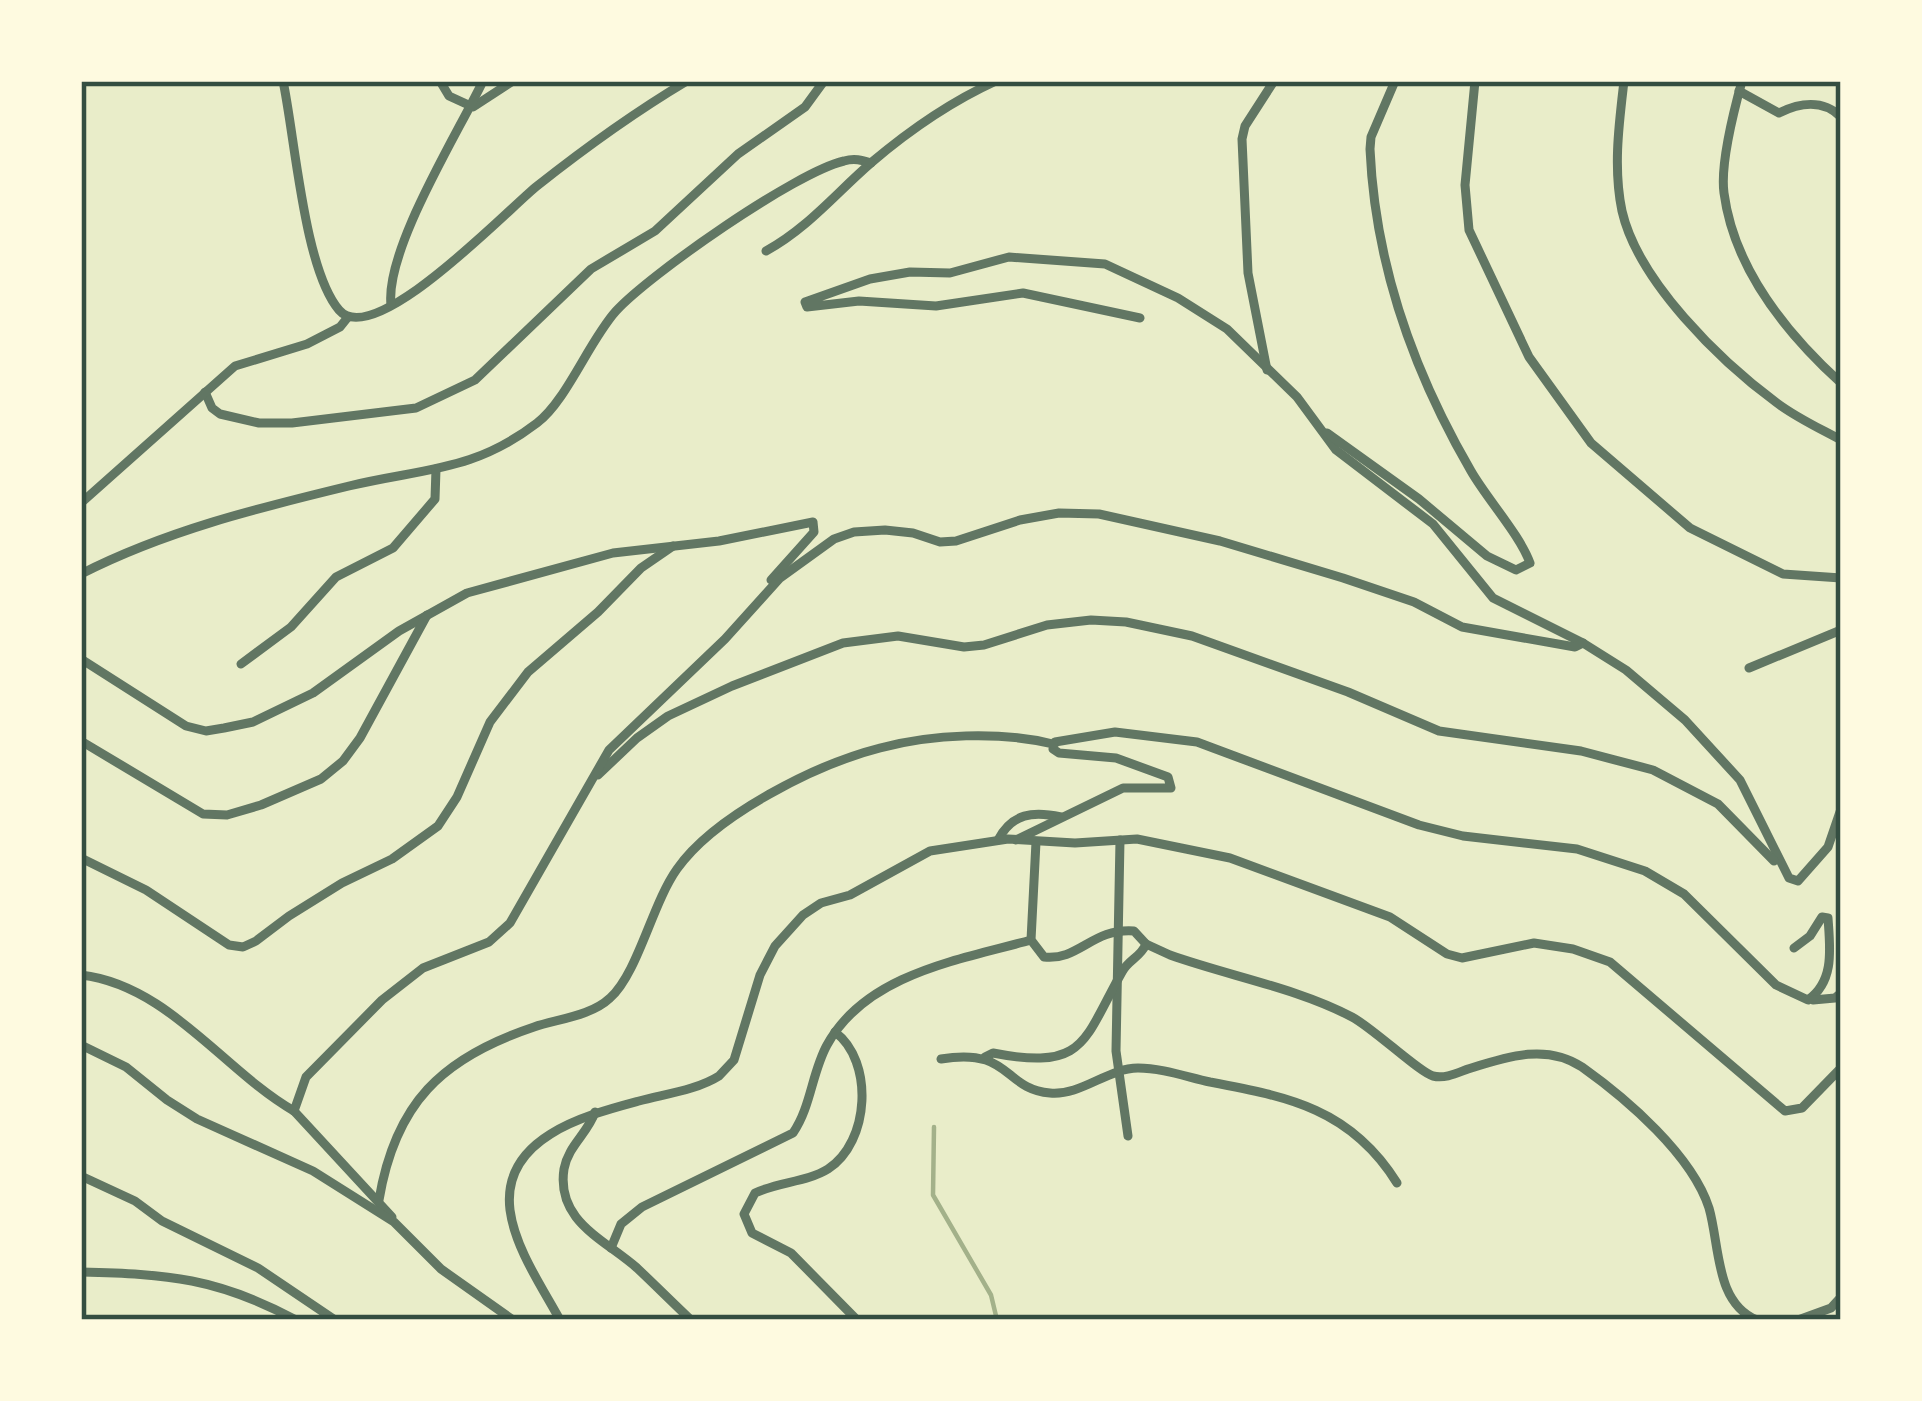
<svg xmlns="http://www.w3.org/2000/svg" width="1922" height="1401" viewBox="0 0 1922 1401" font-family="Karla,sans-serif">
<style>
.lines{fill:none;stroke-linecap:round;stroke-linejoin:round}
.stream{stroke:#a3b18a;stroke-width:4.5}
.minor{stroke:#617663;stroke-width:9}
.neatline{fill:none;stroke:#344e41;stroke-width:4.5}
</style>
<rect width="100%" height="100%" fill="#e9edc9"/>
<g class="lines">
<polyline class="stream" points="934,1127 933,1195 991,1295 997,1320"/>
<g class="minor">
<path d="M 283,81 C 295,137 304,269 339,310 C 374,351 509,208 537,186 C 585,148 635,112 687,81"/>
<polyline points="440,81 449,96 473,107 513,81"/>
<polyline points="1475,81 1465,185 1469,230 1529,357 1591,443 1690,528 1783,574 1841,578"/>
<path d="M 1624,81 C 1619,124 1613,168 1622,211 C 1638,281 1720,361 1777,403 C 1797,418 1819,428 1841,440"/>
<path d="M 1742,81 C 1734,110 1720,164 1724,193 C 1734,269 1786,333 1841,383"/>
<path d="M 1739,91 L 1779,113 C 1799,103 1823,99 1841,117"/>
<path d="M 766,251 C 808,228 836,193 872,162 C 911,129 950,102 996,81"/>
<path d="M 391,305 C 385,250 457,135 483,81"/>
<polyline points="1140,318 1023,293 936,306 859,301 807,307 805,302 870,279 910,272 950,273 1009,257 1105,264 1178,298 1227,329 1297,397 1336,450 1433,524 1493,598 1583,643 1626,670 1685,720 1740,780 1789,878 1798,881 1828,847 1841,809"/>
<polyline points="1267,370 1248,273 1242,139 1245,126 1274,81"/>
<polyline points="205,392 212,408 220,414 259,423 292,423 416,408 475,380 591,269 655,231 738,154 805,107 824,81"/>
<path d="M 1327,433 L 1419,499 L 1487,556 L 1516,570 L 1530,563 C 1520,535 1487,499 1471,471 C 1414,373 1375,263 1370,149 L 1371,137 L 1395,81"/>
<polyline points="81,503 235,366 307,344 340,327 348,317"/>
<path d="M 81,574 C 165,531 258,508 349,486 C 424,468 473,472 537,423 C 567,400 589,341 616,311 C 650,274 796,172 844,161 C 854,158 862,160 871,163"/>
<polyline points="81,659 186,726 206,731 224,728 253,722 313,693 399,631 467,593 613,553 719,541 813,522 814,532 771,580"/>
<polyline points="241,664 291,627 336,577 393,548 435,499 436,469"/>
<polyline points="1749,668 1841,630"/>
<polyline points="81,741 203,814 227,815 261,805 321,779 343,761 360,738 427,615"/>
<polyline points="598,775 637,738 668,716 732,686 843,643 898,636 964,647 984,645 1047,625 1091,620 1126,622 1192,636 1348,692 1439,731 1581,751 1653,770 1718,804 1774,861"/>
<path d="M 998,840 C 1012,813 1033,811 1061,817"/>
<path d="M 1016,840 L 1123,788 L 1171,788 L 1168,777 L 1116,758 L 1059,753 L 1053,749 L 1055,742 L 1115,732 L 1197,742 L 1419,825 L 1463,836 L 1577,849 L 1645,871 L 1684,894 L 1776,985 L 1808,1000 C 1835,981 1830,948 1828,918 L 1822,917 L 1810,936 L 1794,948"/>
<polyline points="1120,840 1116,1051 1128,1136"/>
<path d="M 1036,842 L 1031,940 L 1044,957 C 1079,961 1092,928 1134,931 L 1146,944 L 1170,955 C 1229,976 1297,988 1352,1017 C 1373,1028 1420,1073 1433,1076 C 1445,1079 1457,1073 1468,1069 C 1506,1057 1546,1043 1582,1067 C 1627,1099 1692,1155 1709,1208 C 1720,1246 1715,1303 1757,1320"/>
<polyline points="81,858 146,890 229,945 243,947 256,941 289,916 342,883 392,859 438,826 457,797 490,722 528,672 598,612 641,568 673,546"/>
<path d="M 81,975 C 168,985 224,1071 294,1111 L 392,1217"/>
<polyline points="1813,1000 1835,998 1841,993"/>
<path d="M 835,1032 C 874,1061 870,1142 828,1169 C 807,1182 778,1182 755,1193 L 744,1214 L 752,1233 L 791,1253 L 857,1320"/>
<polyline points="81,1045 126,1067 167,1100 197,1119 313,1171 394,1222 441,1269 513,1320"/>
<path d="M 985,1057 L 993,1053 C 1086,1071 1083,1041 1122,972 C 1128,960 1141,957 1146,944"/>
<path d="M 941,1059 C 1011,1047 1003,1089 1050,1093 C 1081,1096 1108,1068 1138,1068 C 1162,1068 1187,1077 1210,1082 C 1289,1097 1351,1109 1397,1183"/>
<polyline points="294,1111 306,1077 382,1000 423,968 489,942 510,923 609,750 725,639 780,578 834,539 854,532 885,530 913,533 940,542 956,541 1020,520 1059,513 1099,514 1220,541 1343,578 1414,602 1462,627 1575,647 1583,643"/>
<path d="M 595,1112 C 588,1133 568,1146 564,1169 C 556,1221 604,1239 637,1268 C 655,1285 673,1303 691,1320"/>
<polyline points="81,1176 135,1201 162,1221 258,1268 335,1320"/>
<path d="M 379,1200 C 395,1104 441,1058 534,1027 C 558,1019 591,1016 610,998 C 638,973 652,904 677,869 C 715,815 817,764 880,748 C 932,734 1000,731 1053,744"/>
<path d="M 611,1248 L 621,1224 L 642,1207 L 793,1133 C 811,1107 812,1072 827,1045 C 866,974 959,960 1031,940"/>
<path d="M 81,1272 C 168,1274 218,1278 296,1320"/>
<path d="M 560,1320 C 542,1287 515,1248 510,1210 C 501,1137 587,1115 639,1101 C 665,1094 697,1090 719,1076 L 734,1060 L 760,975 L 775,946 L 803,915 L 821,903 L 850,895 L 930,851 L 1008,839 L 1075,843 L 1137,839 L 1230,858 L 1390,917 L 1447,954 L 1462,958 L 1534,943 L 1573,949 L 1610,962 L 1785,1111 L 1802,1108 L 1841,1068"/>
<polyline points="1798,1320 1831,1308 1841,1297"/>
</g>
</g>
<rect width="1922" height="1401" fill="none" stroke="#fefae0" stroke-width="168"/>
<rect x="84" y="84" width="1754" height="1233" class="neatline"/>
</svg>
